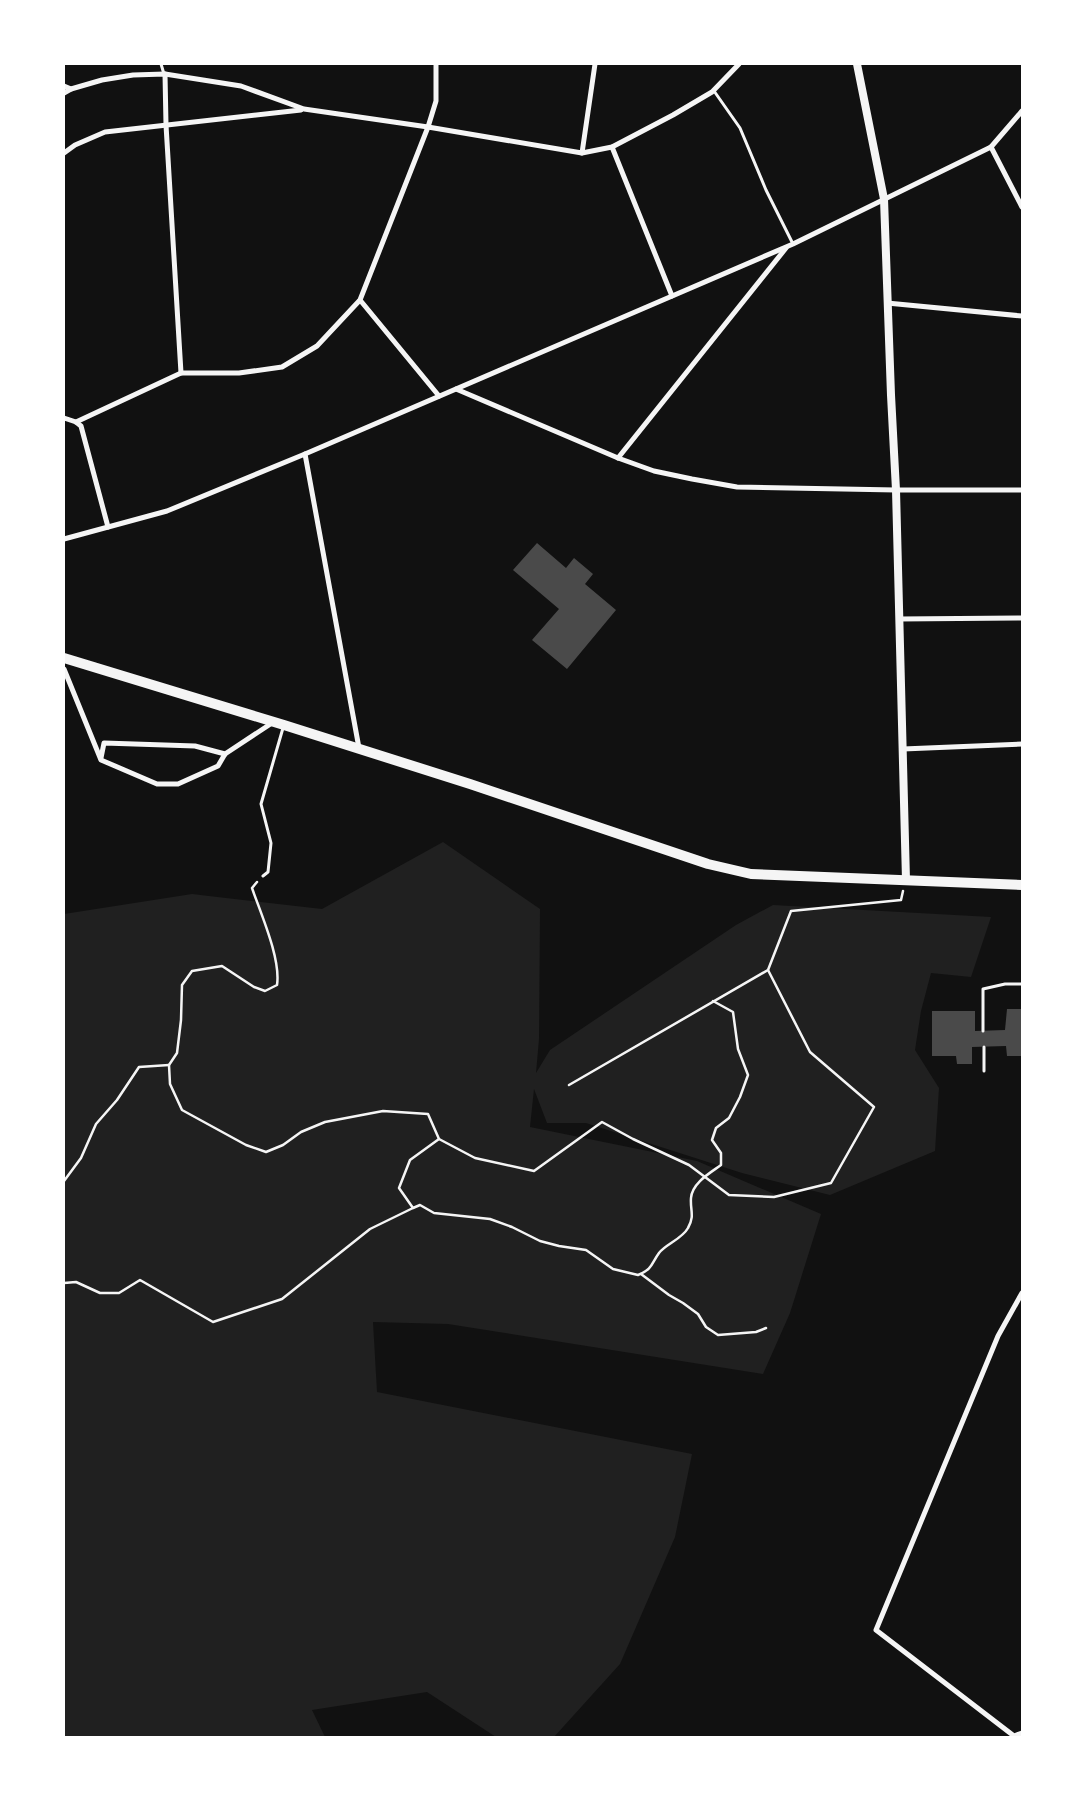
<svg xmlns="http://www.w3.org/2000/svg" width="1086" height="1801" viewBox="0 0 1086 1801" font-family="Georgia,serif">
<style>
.green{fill:#202020}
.building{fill:#4a4a4a}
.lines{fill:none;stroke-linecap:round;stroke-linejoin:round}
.path{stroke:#f5f5f5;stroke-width:2.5}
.service{stroke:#f5f5f5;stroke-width:3}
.minor{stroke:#f5f5f5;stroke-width:5}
.tertiary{stroke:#f5f5f5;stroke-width:8}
.primary{stroke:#f5f5f5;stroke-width:10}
</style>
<rect width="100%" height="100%" fill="#111"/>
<polygon class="green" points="443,842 540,909 539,1039 536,1073 550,1050 736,925 773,905 991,917 971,977 931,973 921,1011 915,1050 939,1088 935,1151 830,1195 742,1173 586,1123 547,1123 534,1089 530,1127 697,1161 821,1214 790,1313 763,1374 448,1324 373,1322 377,1392 692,1454 675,1537 620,1664 554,1737 496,1737 427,1692 312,1710 325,1737 64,1737 64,914 192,894 322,909"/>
<g class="building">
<polygon points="537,543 566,568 574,558 593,574 585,584 616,610 567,669 532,640 559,609 513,570"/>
<polygon points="1007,1009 1022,1009 1022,1056 1007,1056 1006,1046 972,1047 972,1064 957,1064 956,1056 932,1056 932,1011 975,1011 975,1031 1005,1030"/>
</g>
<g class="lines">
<g class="path">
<path d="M 257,882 L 252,888 C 261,914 281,959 277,985 L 265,991 L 254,987 L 222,966 L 192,971 L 182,985 L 181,1020 L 177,1053 L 169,1065 L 170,1084 L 182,1110 L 246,1145 L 266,1152 L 283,1145 L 301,1132 L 325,1122 L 383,1111 L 428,1114 L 439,1139"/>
<polyline points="569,1085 768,970"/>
<polyline points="64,1181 81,1158 96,1124 117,1100 139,1067 169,1065"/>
<path d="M 413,1208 L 420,1205 L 434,1213 L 490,1219 L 512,1227 L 540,1241 L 559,1246 L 586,1250 L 613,1269 L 638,1275 C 653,1269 651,1264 659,1253 C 666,1244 682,1239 688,1228 C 695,1216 690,1210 691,1198 C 692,1183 710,1173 721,1165 L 721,1153 L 712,1140 L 716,1128 L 729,1118 L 740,1097 L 748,1075 L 738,1049 L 733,1012 L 713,1001"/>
<polyline points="641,1274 669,1295 683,1303 698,1314 706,1327 718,1335 756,1332 766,1328"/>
<polyline points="64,1283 76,1282 100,1293 119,1293 140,1280 213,1322 282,1299 370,1229 413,1208 399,1188 410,1160 439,1139 475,1158 534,1171 602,1122 633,1139 689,1165 729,1195 774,1197 831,1183 874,1107 810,1052 768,970 791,911 901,900 903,891"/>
</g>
<g class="service">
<polyline points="161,64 164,74"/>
<polyline points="714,91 740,128 766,190 793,244"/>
<polyline points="263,876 268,872 271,843 261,804 283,728"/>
<polyline points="983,1031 983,989 1005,984 1022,984"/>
<polyline points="984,1047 984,1071"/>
</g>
<g class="minor">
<polyline points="165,74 166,125 181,373"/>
<polyline points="64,86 71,89"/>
<polyline points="64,93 71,89 102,80 133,75 165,74 241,86 304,109 428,127 582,153 612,147 673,115 712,92 739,64"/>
<polyline points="612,147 672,296"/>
<polyline points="991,147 1022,207"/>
<polyline points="64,153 75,145 105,132 301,110"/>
<polyline points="582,153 595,64"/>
<polyline points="360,300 439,396"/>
<polyline points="887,303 1022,316"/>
<polyline points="456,389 618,458 654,471 692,479 737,487 896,490 1022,490"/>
<polyline points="64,418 76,422 81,426 108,527"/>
<polyline points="76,422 181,373 239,373 282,367 317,346 360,300 428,127 436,101 436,64"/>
<polyline points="305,454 359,748"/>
<polyline points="618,458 786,248"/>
<polyline points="64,539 167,511 305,454 793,244 991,147 1022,111"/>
<polyline points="899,619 1022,618"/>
<polyline points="64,669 101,760 157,784 178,784 218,766 225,754 272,723"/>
<polyline points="903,749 1022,744"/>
<polyline points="101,758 104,743 195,746 225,754"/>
<polyline points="1022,1293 998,1336 876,1630 1014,1736 1022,1733"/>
</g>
<polyline class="tertiary" points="857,64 884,199 891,395 896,490 906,880"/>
<polyline class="primary" points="64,658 284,725 470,784 708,864 751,874 1022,885"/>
</g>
<rect width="1086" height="1801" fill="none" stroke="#ffffff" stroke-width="130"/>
</svg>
